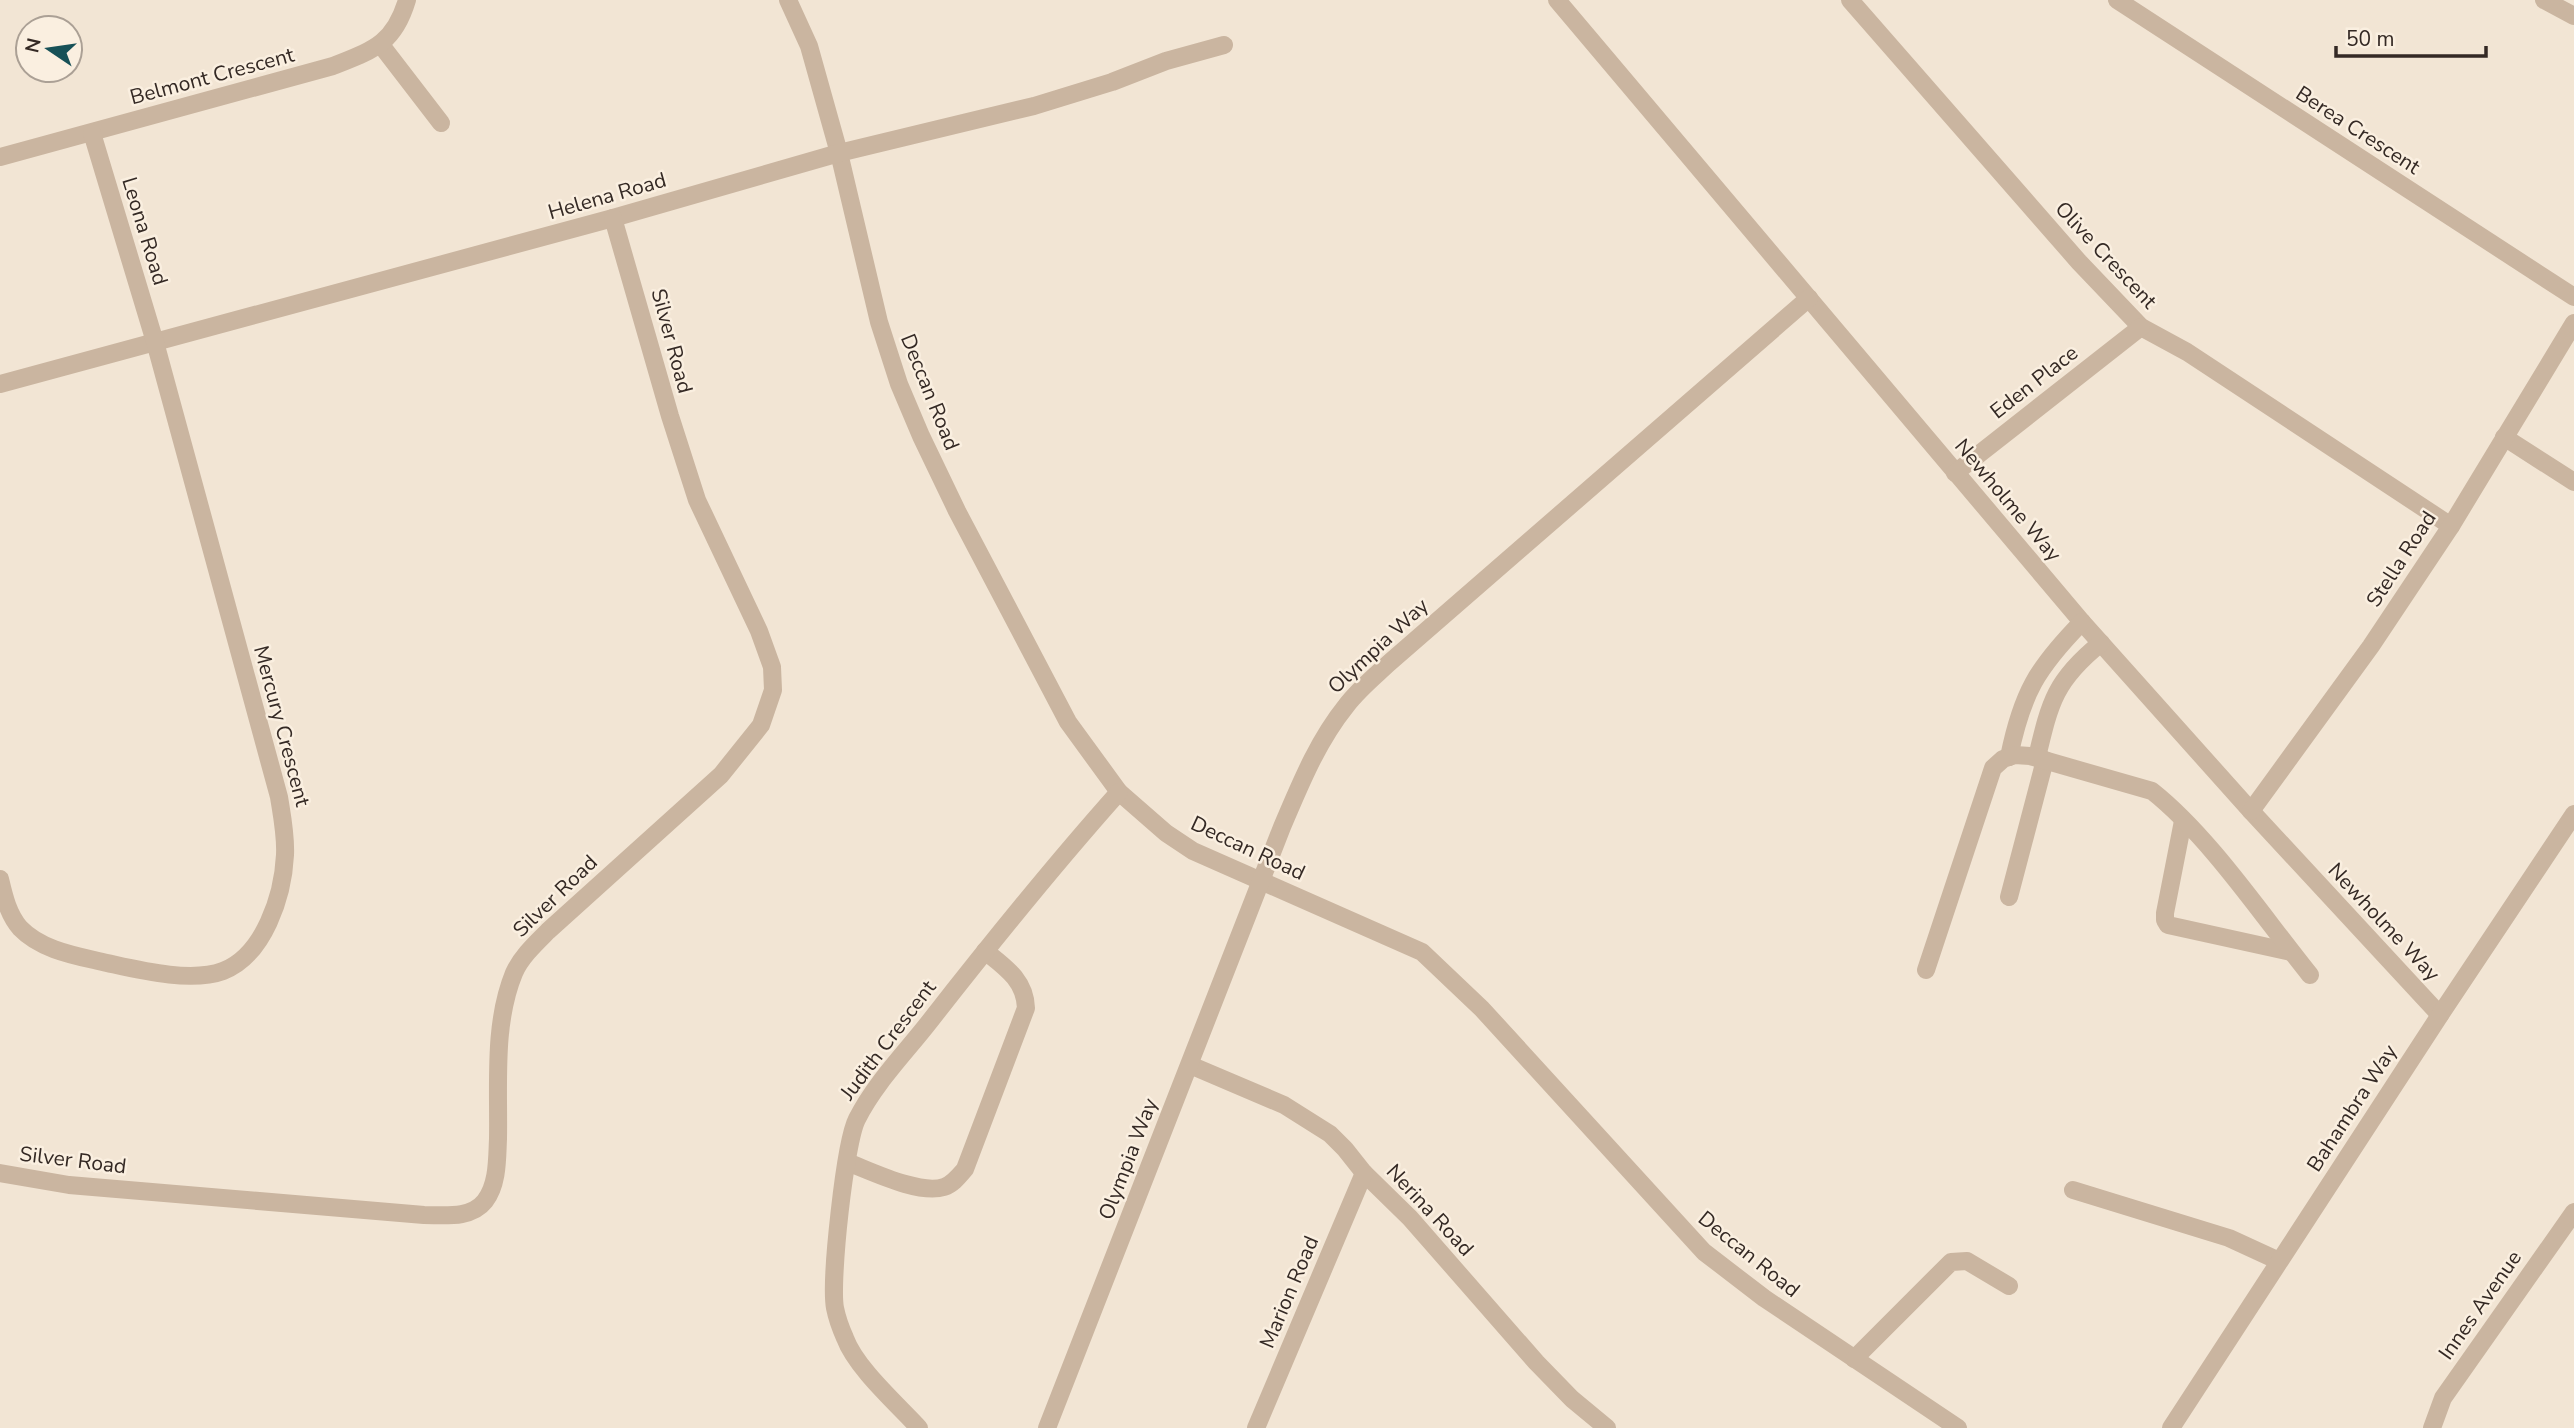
<svg xmlns="http://www.w3.org/2000/svg" width="2574" height="1428" viewBox="0 0 2574 1428" font-family="'Nunito Sans',sans-serif">
<style>
.lines{fill:none;stroke-linecap:round;stroke-linejoin:round}
.minor{stroke:#cab5a0;stroke-width:18}
.labels{text-anchor:middle;dominant-baseline:central;stroke-width:5;stroke-linejoin:round;paint-order:stroke}
.street-label{font-size:21px;fill:#342924;stroke:#faefe0}
</style>
<rect width="100%" height="100%" fill="#f2e5d4"/>
<g class="lines">
<g class="minor">
<polyline points="788,0 809,46 839,153 879,322 899,384 921,436 957,511 1068,722 1119,792 1166,833 1193,851 1422,952 1482,1009 1704,1252 1764,1298 1958,1428"/>
<polyline points="1557,0 2082,622 2251,811 2440,1015"/>
<polyline points="1850,0 2079,262 2141,327 2187,352 2451,526"/>
<polyline points="2117,0 2574,297"/>
<polyline points="2544,0 2574,16"/>
<polyline points="381,45 441,123"/>
<path d="M 0,157 L 333,66 C 373,50 394,44 407,0"/>
<polyline points="0,384 613,218 839,153 1034,106 1112,82 1166,61 1224,45"/>
<polyline points="2504,437 2574,482"/>
<polyline points="1955,473 2141,327"/>
<path d="M 2009,757 C 2022,693 2037,668 2082,622"/>
<path d="M 2037,757 C 2050,702 2055,680 2101,643"/>
<polyline points="2251,811 2371,646 2451,526 2574,323"/>
<polyline points="2183,821 2165,913 2165,920 2168,925 2291,952"/>
<path d="M 0,879 C 4,896 8,914 20,928 C 42,951 78,956 107,963 C 139,970 191,983 223,971 C 264,955 283,896 285,855 C 286,835 282,816 279,797 L 155,342 L 92,133"/>
<polyline points="2009,897 2045,760"/>
<path d="M 1926,970 L 1993,768 L 2003,759 L 2015,755 L 2030,756 L 2152,791 C 2210,837 2263,917 2310,975"/>
<polyline points="1190,1065 1284,1105 1330,1134 1345,1149 1364,1173 1410,1218 1536,1362 1572,1399 1607,1428"/>
<path d="M 847,1162 C 871,1171 919,1195 944,1187 C 953,1184 959,1176 965,1169 L 1026,1008 C 1025,980 1005,967 985,951"/>
<path d="M 0,1173 L 69,1185 L 424,1215 C 444,1215 471,1219 485,1201 C 498,1184 497,1159 498,1139 C 499,1085 493,1024 514,973 C 521,957 535,944 548,931 L 721,775 L 761,725 L 773,690 L 772,667 L 759,631 L 697,500 L 670,416 L 613,218"/>
<polyline points="2073,1190 2229,1238 2279,1261"/>
<polyline points="1854,1359 1951,1262 1967,1261 2009,1286"/>
<path d="M 919,1428 C 897,1404 856,1368 845,1338 C 841,1329 837,1318 835,1308 C 830,1281 845,1142 857,1119 C 875,1083 906,1052 930,1021 C 991,943 1053,866 1119,792"/>
<path d="M 1047,1428 L 1282,827 C 1300,785 1317,742 1346,706 C 1358,690 1374,677 1389,663 L 1809,298"/>
<polyline points="1256,1428 1364,1173"/>
<polyline points="2171,1428 2440,1015 2574,814"/>
<polyline points="2432,1428 2443,1398 2574,1212"/>
</g>
</g>
<g class="labels">
<g class="street-label">
<text transform="translate(212 76) rotate(-15)">Belmont Crescent</text>
<text transform="translate(2358 130) rotate(33)">Berea Crescent</text>
<text transform="translate(607 196) rotate(-16)">Helena Road</text>
<text transform="translate(145 231) rotate(73)">Leona Road</text>
<text transform="translate(2106 255) rotate(47)">Olive Crescent</text>
<text transform="translate(672 341) rotate(75)">Silver Road</text>
<text transform="translate(2034 382) rotate(-38)">Eden Place</text>
<text transform="translate(930 392) rotate(68)">Deccan Road</text>
<text transform="translate(2008 500) rotate(50)">Newholme Way</text>
<text transform="translate(2401 559) rotate(-57)">Stella Road</text>
<text transform="translate(1378 646) rotate(-43)">Olympia Way</text>
<text transform="translate(282 726) rotate(75)">Mercury Crescent</text>
<text transform="translate(1248 848) rotate(25)">Deccan Road</text>
<text transform="translate(555 896) rotate(-44)">Silver Road</text>
<text transform="translate(2384 922) rotate(47)">Newholme Way</text>
<text transform="translate(888 1040) rotate(-53)">Judith Crescent</text>
<text transform="translate(2352 1108) rotate(-57)">Bahambra Way</text>
<text transform="translate(1128 1159) rotate(-69)">Olympia Way</text>
<text transform="translate(73 1160) rotate(7)">Silver Road</text>
<text transform="translate(1430 1210) rotate(47)">Nerina Road</text>
<text transform="translate(1749 1254) rotate(39)">Deccan Road</text>
<text transform="translate(1289 1292) rotate(-67)">Marion Road</text>
<text transform="translate(2480 1305) rotate(-55)">Innes Avenue</text>
</g>
</g>
<g transform="translate(49 49) rotate(283)"><circle r="33" fill="#faefe0" stroke="#aba095" stroke-width="2"/>
<path d="M0-5L12 26L0 18L-12 26Z" fill="#175157"/>
<text y="-10" font-size="19" font-weight="bold" text-anchor="middle" fill="#342924">N</text>
</g>
<path d="M2336 46v10h150v-10" fill="none" stroke="#342924" stroke-width="3.5"/>
<text x="2346" y="46" font-size="21" fill="#342924" stroke="#faefe0" stroke-width="5" paint-order="stroke">50 m</text>
</svg>
